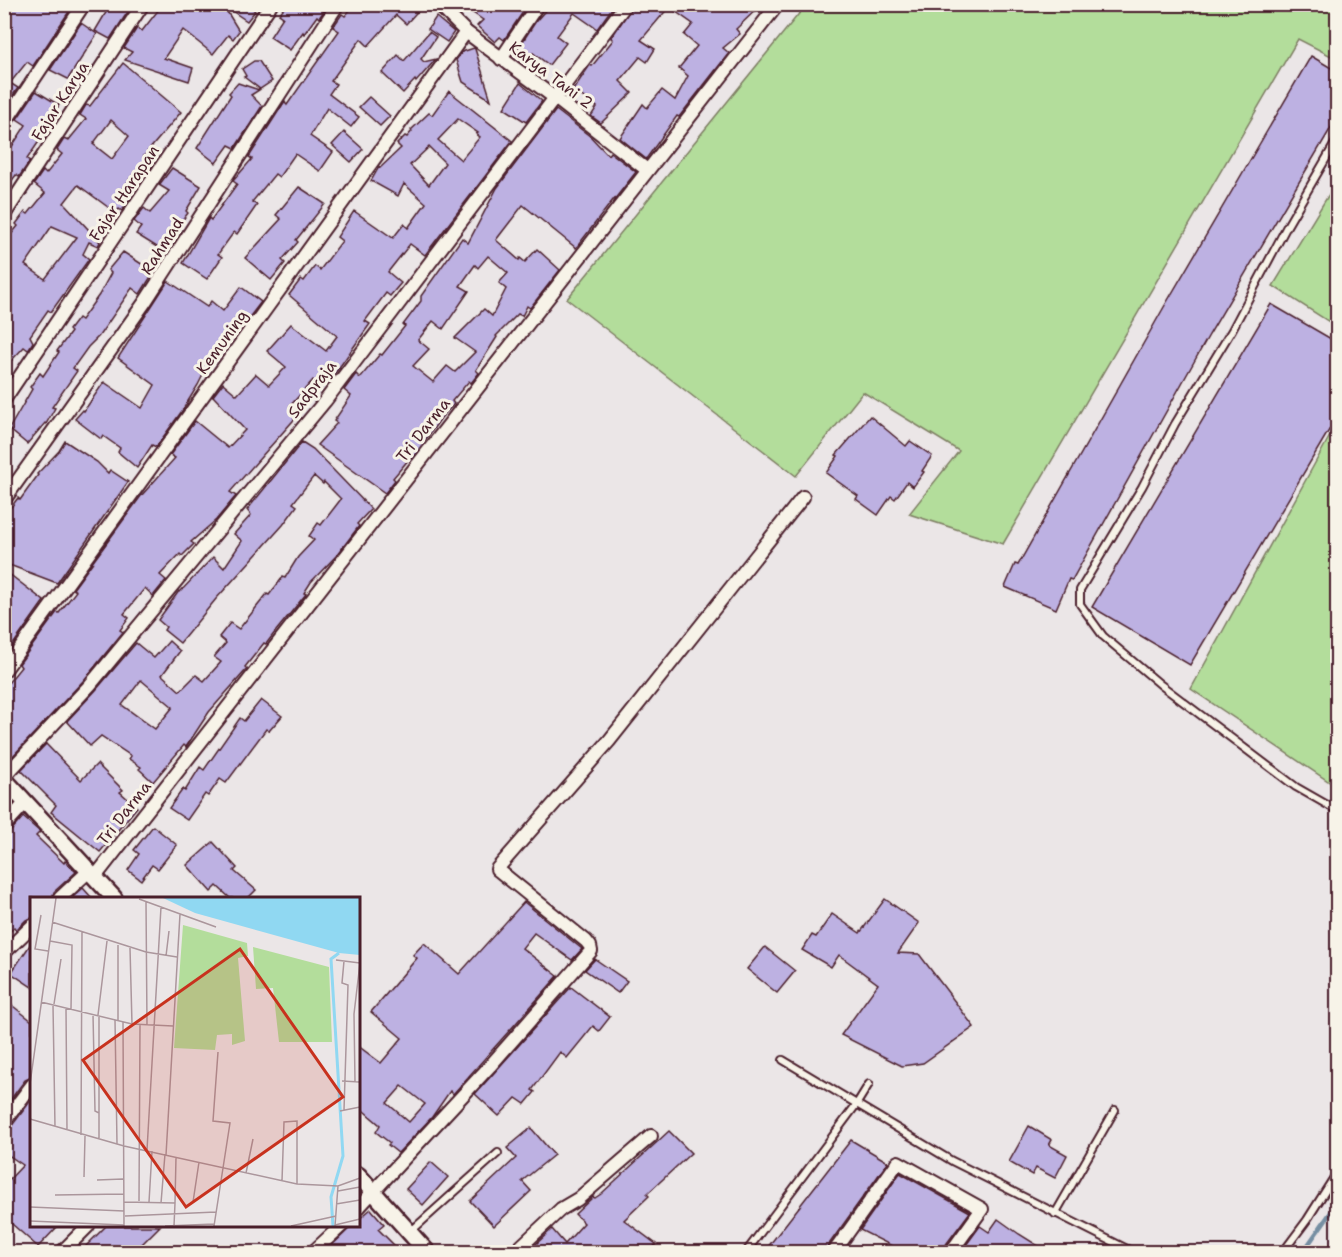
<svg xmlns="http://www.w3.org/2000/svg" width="1342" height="1257" viewBox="0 0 1342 1257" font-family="'Shantell Sans',sans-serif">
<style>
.green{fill:#b3dd9b;stroke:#7e7e63;stroke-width:1.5}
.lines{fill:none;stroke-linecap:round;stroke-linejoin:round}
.stream{stroke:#748ea2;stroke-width:4.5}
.building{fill:#bdb1e2;stroke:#4a1f2b;stroke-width:1.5;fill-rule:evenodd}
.service-casing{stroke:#4a1f2b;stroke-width:10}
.minor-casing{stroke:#4a1f2b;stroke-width:16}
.tertiary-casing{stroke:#4a1f2b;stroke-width:20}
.service{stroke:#f7f3e8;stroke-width:6}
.minor{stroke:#f7f3e8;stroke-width:12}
.tertiary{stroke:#f7f3e8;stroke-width:15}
.labels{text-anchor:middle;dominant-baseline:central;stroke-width:6;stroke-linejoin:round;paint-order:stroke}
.street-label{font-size:16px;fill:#4a1f2b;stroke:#f7f3e8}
.inset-river{fill:none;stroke:#90d8f2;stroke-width:3}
.inset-road{fill:none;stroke:#ab969c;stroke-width:1.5}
.view{fill:#c8321e;fill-opacity:0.15;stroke:#c8321e;stroke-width:3}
.inset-edge{fill:none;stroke:#4a1f2b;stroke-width:3}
</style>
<rect width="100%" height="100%" fill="#ebe6e7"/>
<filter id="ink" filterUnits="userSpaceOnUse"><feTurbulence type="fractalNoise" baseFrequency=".0167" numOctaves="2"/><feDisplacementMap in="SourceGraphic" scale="12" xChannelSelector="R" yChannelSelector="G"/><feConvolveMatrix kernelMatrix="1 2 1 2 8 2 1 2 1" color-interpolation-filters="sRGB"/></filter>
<g filter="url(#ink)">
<g class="green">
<polygon points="806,5 1337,5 1337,59 1298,39 1003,544 909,514 959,451 863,392 796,476 567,299"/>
<polygon points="1337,181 1337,327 1273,286"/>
<polygon points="1337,423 1337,787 1191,689"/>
</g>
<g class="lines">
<polyline class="stream" points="1303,1252 1338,1202"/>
</g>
<g class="building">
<polygon points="4,4 74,4 33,66 27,62 10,83 18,88 4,108"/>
<polygon points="111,4 133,4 110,39 95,31"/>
<polygon points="163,4 247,4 255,11 247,21 223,5 239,31 233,39 228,35 213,54 183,30 164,58 193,68 189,81 125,60 132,52 124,48 137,28 142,31"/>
<polygon points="287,4 328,5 319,18 317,16 304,34 303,32 290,50 270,37 283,17 279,14"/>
<polygon points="355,4 424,4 406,24 396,15 368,46 361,39 331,81 336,84 329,94 359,117 351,127 327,108 310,136 333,152 320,171 295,154 279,177 275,174 252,202 257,205 237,234 234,232 218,254 222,257 207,279 183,263 209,218 211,220 237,184 233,181 252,159 249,157 285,101 287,105 339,31 333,27 342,14 345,16"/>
<polygon points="460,4 513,4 523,12 504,40 500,37 495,42 477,26 483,20"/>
<polygon points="551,4 615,4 597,29 574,13 557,36 566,43 549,65 533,53 530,59 517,50 536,21"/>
<polygon points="634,4 762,4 736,29 740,34 723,48 729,53 679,117 677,116 646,159 620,138 643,104 647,108 662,90 675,100 688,76 679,68 697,46 684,35 693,24 669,7 641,40 655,49 647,62 640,57 620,81 632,93 601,123 591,116 597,107 573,90 590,65 592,66 613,40 611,38"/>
<polygon points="436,17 454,32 447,42 428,29"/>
<polygon points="81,23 97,34 68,79 50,70"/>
<polygon points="429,32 436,37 421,59 424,62 436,59 416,82 415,80 403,93 382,73 398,55 404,61"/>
<polygon points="474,48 475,49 491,100 463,82 456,60 462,52"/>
<polygon points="1311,56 1338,72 1338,116 1209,335 1072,580 1069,579 1056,609 1005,587 1015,564 1018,565 1164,307"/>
<polygon points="254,61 259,61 272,81 260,89 244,77 246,76 242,69"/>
<path d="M 123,63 L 181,112 L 144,156 L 153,164 L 145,176 L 136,171 L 121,191 L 130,198 L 122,211 L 119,209 L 116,213 L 78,185 L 64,203 L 100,242 L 98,246 L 89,242 L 83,254 L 89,259 L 51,312 L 48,310 L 30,336 L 33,342 L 28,350 L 24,347 L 12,360 L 4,352 L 4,243 L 18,226 L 16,224 L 25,212 L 28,214 L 45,193 L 34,184 L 43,171 L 46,174 L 62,154 L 57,150 L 64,139 L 68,141 L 86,119 L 80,115 L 86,105 L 90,106 ZM 111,120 L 129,136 L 112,159 L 93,144 ZM 52,226 L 77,237 L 45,279 L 25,265 Z"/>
<polygon points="238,83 259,90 251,95 262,106 235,148 229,145 216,163 197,148 231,95 229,93"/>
<polygon points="520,83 542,101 526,122 504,108"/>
<polygon points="36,91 59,105 46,127 50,130 44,139 42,137 27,159 30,161 19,177 16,175 4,191 4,148 9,151 26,125 17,119"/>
<path d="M 449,91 L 512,141 L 425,255 L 410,244 L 388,272 L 401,283 L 390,296 L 386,293 L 365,321 L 370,324 L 331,379 L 330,377 L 321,387 L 313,380 L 290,406 L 299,414 L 230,492 L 236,496 L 216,520 L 191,542 L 194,544 L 182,556 L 180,554 L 160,575 L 166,580 L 153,596 L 145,588 L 124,614 L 129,618 L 120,630 L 123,632 L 84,680 L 10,759 L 4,753 L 4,688 L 21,667 L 19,664 L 57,612 L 59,613 L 76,591 L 73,589 L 141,496 L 175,458 L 170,455 L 195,421 L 228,448 L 245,430 L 213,396 L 223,383 L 237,395 L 256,374 L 269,385 L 286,367 L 267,351 L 291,324 L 326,351 L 337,336 L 289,295 L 301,279 L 304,281 L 315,266 L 320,270 L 342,241 L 337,237 L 354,211 L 393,238 L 404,224 L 408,228 L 426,203 L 404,184 L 398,196 L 371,181 L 379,167 L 380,168 L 401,148 L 397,144 L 405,136 L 407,137 L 412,131 L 411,130 L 429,113 L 432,115 ZM 458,119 L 478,133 L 476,134 L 480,137 L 461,160 L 438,140 ZM 429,147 L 445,163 L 429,185 L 410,165 Z"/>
<polygon points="369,97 390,116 380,126 359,107"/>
<path d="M 556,110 L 591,137 L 608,155 L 610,152 L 636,172 L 614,200 L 613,200 L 576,248 L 523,205 L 496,240 L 519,260 L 520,258 L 525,262 L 537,249 L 560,270 L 530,308 L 527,306 L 522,316 L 518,314 L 496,336 L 497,337 L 476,370 L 479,373 L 471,383 L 469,381 L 452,401 L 454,404 L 441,418 L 412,459 L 410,458 L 393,478 L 395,480 L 385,493 L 317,445 L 337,423 L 334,421 L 351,396 L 344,390 L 356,374 L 360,378 L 380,354 L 382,355 L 405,326 L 403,325 L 421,301 L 421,296 L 462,238 L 468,243 L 497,188 ZM 488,256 L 508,273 L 499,283 L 506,289 L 492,316 L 484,309 L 455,338 L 475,352 L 455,372 L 447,366 L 433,382 L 413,366 L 429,349 L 418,340 L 433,321 L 443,329 L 469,291 L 460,286 L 475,265 L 478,268 Z"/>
<polygon points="344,132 363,149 351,162 332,145"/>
<polygon points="172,168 201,186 186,211 188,213 160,249 136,234 141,227 134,221 144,208 150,213 169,191 159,185"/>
<polygon points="299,187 325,204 296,240 298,242 282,260 285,263 271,280 245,258 281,219 276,215"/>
<polygon points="123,252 154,272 140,294 132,288 99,336 88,347 73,368 77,371 52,407 55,408 46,424 45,423 27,444 9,429 32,389 30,387 40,373 43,376 59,352 57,351 71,332 69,330 78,318 81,320 99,295 111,273 108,270"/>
<polygon points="168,281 207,307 211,301 223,311 241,287 261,302 248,319 242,315 210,358 211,359 198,385 182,411 156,447 152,445 137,468 118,452 120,448 103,436 101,439 75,419 83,410 84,411 104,382 142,408 155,385 118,358"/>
<polygon points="1271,304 1338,343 1338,415 1190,665 1092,607"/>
<polygon points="870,416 906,446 910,441 932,456 922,471 924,472 913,487 907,482 895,499 891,496 878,515 856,499 858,496 826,473 838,456 836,455"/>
<polygon points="65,441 97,462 108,473 110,470 128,482 57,583 4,563 4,516 18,498 20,500 38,475 37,474 59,451"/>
<path d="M 302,442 L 313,449 L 371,509 L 357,524 L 359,526 L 337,555 L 311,582 L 304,593 L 306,594 L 276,631 L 266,644 L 264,643 L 245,667 L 247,669 L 209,712 L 186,747 L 184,745 L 153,782 L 139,769 L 141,767 L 129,759 L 131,756 L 101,736 L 90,746 L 67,721 L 96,690 L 136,643 L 154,658 L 169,641 L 180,651 L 162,675 L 180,691 L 196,675 L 204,681 L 221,662 L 214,657 L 226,643 L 219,637 L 230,623 L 239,629 L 267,594 L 269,595 L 283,577 L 285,578 L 298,557 L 314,540 L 309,536 L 318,523 L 321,525 L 341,499 L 324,482 L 323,484 L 314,476 L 293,503 L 297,506 L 283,525 L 216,599 L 180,643 L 164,630 L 166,627 L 158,620 L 179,591 L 180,592 L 213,557 L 224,568 L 242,541 L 234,534 L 251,515 L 247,510 ZM 141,680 L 173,707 L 155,729 L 122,705 Z"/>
<polygon points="4,570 44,601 7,653 4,652"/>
<polygon points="261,700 282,716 269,731 266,729 226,783 220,779 208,796 205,794 187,820 169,808 183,789 185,791 200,767 204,770 240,718 244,721"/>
<polygon points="46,744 81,780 97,764 123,790 120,792 137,807 100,852 51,812 56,805 21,770"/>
<polygon points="23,817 40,832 36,836 64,863 65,861 76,872 54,892 52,898 32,898 32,918 26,920 16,930 14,927 4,939 4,834 10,832"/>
<polygon points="153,826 177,845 158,869 152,865 141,880 128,870 139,854 134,850"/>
<polygon points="213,842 237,868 234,871 256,890 248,898 230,898 217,886 211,892 187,865"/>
<polygon points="83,888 92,898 72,898"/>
<polygon points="885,899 919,923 898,953 919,954 974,1027 923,1063 902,1066 841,1035 878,984 839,955 831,967 802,950 812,935 816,937 832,914 860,933"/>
<path d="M 524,902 L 582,949 L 572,960 L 534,933 L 522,948 L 558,976 L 453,1094 L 450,1091 L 432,1117 L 398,1153 L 388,1145 L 390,1143 L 376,1132 L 380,1125 L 358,1106 L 358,1046 L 381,1063 L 402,1038 L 371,1012 L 417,958 L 413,955 L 424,943 L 459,974 ZM 402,1086 L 425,1104 L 409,1122 L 387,1103 Z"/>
<polygon points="32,942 32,987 11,973"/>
<polygon points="765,947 795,971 777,993 747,969"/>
<polygon points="595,959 627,981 618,993 585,970"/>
<polygon points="571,987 610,1017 599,1031 593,1026 567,1058 560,1052 532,1090 535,1092 525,1104 516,1098 499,1116 475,1094"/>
<polygon points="4,999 32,1021 32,1077 25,1080 4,1108"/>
<polygon points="32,1099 32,1226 58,1226 38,1247 4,1217 4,1185 23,1165 4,1152 4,1130 11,1127"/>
<polygon points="1029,1126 1052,1140 1049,1145 1067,1155 1055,1178 1036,1168 1032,1175 1009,1162"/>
<polygon points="531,1128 554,1155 522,1181 531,1191 494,1226 470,1201 516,1158 507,1148"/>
<polygon points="669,1131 691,1153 647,1194 649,1196 624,1220 656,1244 650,1252 540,1252 534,1246 552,1229 565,1244 584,1223 575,1214 593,1197 595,1198 601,1194"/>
<polygon points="851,1140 888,1162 827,1247 826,1252 764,1252"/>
<polygon points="431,1162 448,1177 423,1205 406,1189"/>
<polygon points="900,1173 970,1212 944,1247 943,1252 904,1252 860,1230"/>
<polygon points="371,1209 384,1224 378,1229 401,1252 325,1252 352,1226 358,1226 358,1220"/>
<polygon points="998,1219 1019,1234 1048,1252 961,1252 980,1226 989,1232"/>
<polygon points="106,1226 160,1226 134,1252 80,1252"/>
</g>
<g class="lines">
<g class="service-casing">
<g id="service">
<polyline points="1338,138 1287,226 1232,330 1175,424 1142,487 1080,590 1080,604 1103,636 1161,685 1296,787 1338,811"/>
<polyline points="783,1060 952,1161 1133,1252"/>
<polyline points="1055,1214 1115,1110"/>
<polyline points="409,1233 498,1153"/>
<polyline points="746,1252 856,1105 869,1084"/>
<polyline points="1283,1252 1307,1220 1338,1171"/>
</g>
</g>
<g class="minor-casing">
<g id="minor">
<polyline points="438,4 466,32 555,98 647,170"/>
<polyline points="501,59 538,4"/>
<polyline points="4,124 84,4"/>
<polyline points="4,215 143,4"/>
<polyline points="4,400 271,4"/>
<polyline points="4,500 145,302 338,4"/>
<polyline points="4,671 466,32"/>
<polyline points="4,777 90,685 325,401 626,4"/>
<polyline points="4,826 26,802"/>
<polyline points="95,877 778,4"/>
<polyline points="60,898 89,871"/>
<polyline points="4,953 32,926"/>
<polyline points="4,1122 32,1085"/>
<polyline points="358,1208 490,1066 591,951 590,946 586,941 497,869 609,741 803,497"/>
<polyline points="62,1252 88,1226"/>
<polyline points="313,1252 341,1226"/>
<polyline points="515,1252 561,1209 578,1199 651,1136"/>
<polyline points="834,1252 898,1162 982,1209 951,1252"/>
</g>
</g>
<g class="tertiary-casing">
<g id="tertiary">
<polyline points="4,779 114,898"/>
<polyline points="358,1175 427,1252"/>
</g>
</g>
<use href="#service" class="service"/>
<use href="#minor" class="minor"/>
<use href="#tertiary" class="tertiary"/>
</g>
</g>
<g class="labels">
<g class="street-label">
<text transform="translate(551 75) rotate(37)">Karya Tani 2</text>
<text transform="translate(60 101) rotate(-57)">Fajar Karya</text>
<text transform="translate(124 193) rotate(-56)">Fajar Harapan</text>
<text transform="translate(162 246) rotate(-57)">Rahmad</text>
<text transform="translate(222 342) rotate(-54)">Kemuning</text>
<text transform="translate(312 389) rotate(-52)">Sadpraja</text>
<text transform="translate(423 430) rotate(-52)">Tri Darma</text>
<text transform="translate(124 813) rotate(-52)">Tri Darma</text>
</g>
</g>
<g transform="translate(30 897)">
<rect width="330" height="330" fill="#ebe6e7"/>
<path d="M 153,28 L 217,46 L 218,59 L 208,61 L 215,144 L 202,148 L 202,137 L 187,138 L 185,153 L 144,151 ZM 223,50 L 299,70 L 302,145 L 249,145 L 243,91 L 226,92 Z" fill="#b3dd9b"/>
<path d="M 133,1 L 330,1 L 330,58 L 309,56 L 165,16 Z" fill="#90d8f2"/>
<path class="inset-river" d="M 303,329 L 301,300 L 313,259 L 301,62 L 309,56"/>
<path class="inset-road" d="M 109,2 L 186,30M 116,5 L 117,128M 11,18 L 5,52 L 18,54M 22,25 L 116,55 L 147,60M 20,44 L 42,48 L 41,112M 100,51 L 102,127M 136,59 L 139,34M 306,63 L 330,66M 11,105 L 102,127 L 143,129M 24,107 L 31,62M 23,108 L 25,230M 36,111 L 37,233M 63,117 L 65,214 L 69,216M 68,118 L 77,44M 85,123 L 87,247M 88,123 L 88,48M 93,125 L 94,329M 312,184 L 330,185M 325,185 L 324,117 L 330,66M 0,187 L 26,1M 314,213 L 318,88 L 312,86 L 314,64M 310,214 L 330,210M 0,222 L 94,249 L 267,287 L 308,289 L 330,281M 51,238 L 52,35M 69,241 L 69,119M 117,253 L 131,10M 136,258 L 150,17M 216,276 L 223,242M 54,280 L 55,239M 67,283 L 93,282M 252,284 L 254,225 L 267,224 L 267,287M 308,294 L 330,290M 25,298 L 94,297M 109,304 L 110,128M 94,305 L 145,306 L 144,329M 119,305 L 122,254M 163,305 L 169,265M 131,306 L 135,257M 145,306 L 146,260M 306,307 L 330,303M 0,310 L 94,314M 95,319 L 186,315M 0,324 L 94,328M 305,328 L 330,322M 135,329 L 184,327M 184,329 L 200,226 L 183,224 L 188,155M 261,329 L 306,319M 305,329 L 308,289"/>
<path class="view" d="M 210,52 L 313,200 L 156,310 L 53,163 Z"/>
<rect width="330" height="330" class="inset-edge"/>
</g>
<rect width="1342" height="1257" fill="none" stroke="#f7f3e8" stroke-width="24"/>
<rect x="12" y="12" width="1318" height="1233" fill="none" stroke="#4a1f2b" stroke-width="2" filter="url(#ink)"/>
</svg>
